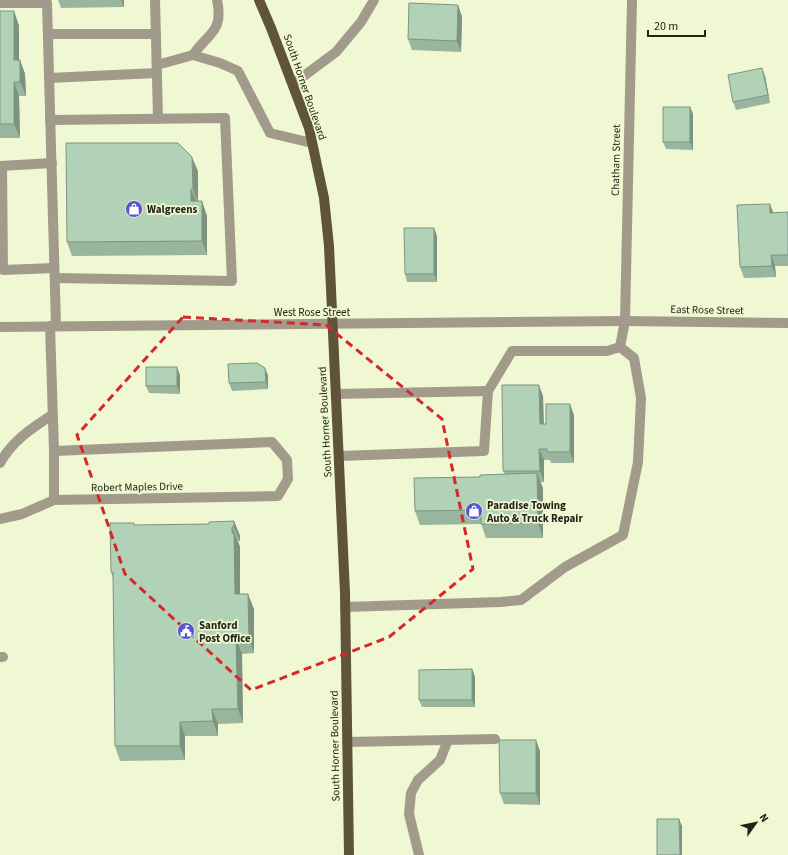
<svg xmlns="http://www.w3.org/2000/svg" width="788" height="855" viewBox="0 0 788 855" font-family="'Source Sans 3',sans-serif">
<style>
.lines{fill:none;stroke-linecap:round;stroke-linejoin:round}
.minor{stroke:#a29b8c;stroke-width:10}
.major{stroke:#5f5339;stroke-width:10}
.wall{fill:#99b59d}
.shaded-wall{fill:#7d9380}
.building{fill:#b2d2b7;stroke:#7d9380}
.marked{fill:none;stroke:#d62828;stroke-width:3;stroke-dasharray:8 5;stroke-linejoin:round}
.labels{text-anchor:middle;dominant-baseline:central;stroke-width:3.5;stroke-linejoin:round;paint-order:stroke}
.street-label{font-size:11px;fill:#222417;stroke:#f0f8d3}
.poi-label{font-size:11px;font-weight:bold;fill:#222417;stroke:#f0f8d3;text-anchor:start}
</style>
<rect width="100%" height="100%" fill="#f0f8d3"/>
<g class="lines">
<g class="minor">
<polyline points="155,0 158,119"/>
<polyline points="0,3 47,3 56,326"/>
<polyline points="48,34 156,34"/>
<path d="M 193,55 C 208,33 224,32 217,0"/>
<polyline points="157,65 193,55 220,63 238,71 270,133 312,143"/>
<polyline points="49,78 157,73"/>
<polyline points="293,84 336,52 361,22 374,0"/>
<polyline points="50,120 225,118 232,281 55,278"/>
<polyline points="0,166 52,163"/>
<polyline points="2,166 3,270 54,268"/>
<polyline points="50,326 54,451 54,500"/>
<polyline points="0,327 625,321 788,323"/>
<polyline points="620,347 625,321 632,0"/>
<polyline points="336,394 488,391 484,451 339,456"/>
<path d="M 0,463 C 12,441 32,428 52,415"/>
<polyline points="0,519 22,514 54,500 278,496 288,479 287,460 272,442 54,451"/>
<polyline points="345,607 501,602 521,600 565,567 623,535 638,462 641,398 634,358 620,347 607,351 512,351 488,391"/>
<polyline points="0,657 3,657"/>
<polyline points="347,742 495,739"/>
<polyline points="419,855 409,814 411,793 418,780 440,760 448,740"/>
</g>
<polyline class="major" points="259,0 271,28 309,128 324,198 329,246 345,593 349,855"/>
</g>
<g class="wall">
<polygon points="58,0 124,0 124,7 61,8"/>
<polygon points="458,5 462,17 461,52 412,50 408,39"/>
<polygon points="0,10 0,11 14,11 19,26 19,60 20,60 25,74 26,96 19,96 20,138 0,138"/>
<polygon points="765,76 770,103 736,110 733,102"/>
<polygon points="690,107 693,114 693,150 666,149 663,142"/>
<polygon points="198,171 198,201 207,216 207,255 72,256 67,242"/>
<polygon points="788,212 788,266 775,266 776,277 744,278 740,267 773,213"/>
<polygon points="434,228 437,236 437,282 407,282 405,274"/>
<polygon points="180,375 180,394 149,393 146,386"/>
<polygon points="268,375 268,389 232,391 229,383"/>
<polygon points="543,396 544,424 546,424 574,415 574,463 551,463 550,460 544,460 544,482 540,482 543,488 543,538 486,538 481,524 420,525 415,511 480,477 505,474 503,471"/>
<polygon points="234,521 240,536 240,541 238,541 240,547 240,594 254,609 254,653 242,654 243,723 218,724 218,736 185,736 185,760 120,761 115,746 113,578 111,572 134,523 134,525 209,524"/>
<polygon points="472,669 475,677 475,707 422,707 419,700"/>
<polygon points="540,751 540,805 504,804 500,793"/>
</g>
<g class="shaded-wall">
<polygon points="121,0 124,0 124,7"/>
<polygon points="458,5 462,17 461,52 457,41"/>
<polygon points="14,11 19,26 19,74 14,60"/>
<polygon points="20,60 25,74 26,96 20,82"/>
<polygon points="762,68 765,76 770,103 768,95"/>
<polygon points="14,82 19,96 20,138 14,124"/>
<polygon points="690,107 693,114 693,150 690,142"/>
<polygon points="192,157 198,171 198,203 193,189"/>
<polygon points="191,189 197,203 191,201"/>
<polygon points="202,201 207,216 207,255 202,241"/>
<polygon points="770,204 774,215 770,213"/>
<polygon points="434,228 437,236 437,282 434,274"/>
<polygon points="771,255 775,266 776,277 772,266"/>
<polygon points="177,367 180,375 180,394 177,386"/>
<polygon points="265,368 268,375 268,389 266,382"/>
<polygon points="539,385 543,396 544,436 540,424"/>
<polygon points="570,404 574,415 574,463 570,452"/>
<polygon points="539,449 544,460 544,482 540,471"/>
<polygon points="537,473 543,488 543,538 538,523"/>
<polygon points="234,521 240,536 240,541 234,527"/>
<polygon points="232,527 240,547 240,609 235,594"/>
<polygon points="248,594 254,609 254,653 249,639"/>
<polygon points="236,639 242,654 243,723 238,709"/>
<polygon points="472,669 475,677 475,707 472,700"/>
<polygon points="212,709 218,724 218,736 213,721"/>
<polygon points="180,722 185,736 185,760 180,746"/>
<polygon points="536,740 540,751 540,805 536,793"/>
<polygon points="679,819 682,826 682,855 680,855"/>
</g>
<g class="building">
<polygon points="409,3 458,5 457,41 408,39"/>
<polygon points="0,11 14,11 14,60 20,60 20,82 14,82 14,124 0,124"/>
<polygon points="762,68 768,95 733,102 728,75"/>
<rect x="663" y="107" width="27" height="35"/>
<polygon points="66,143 178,143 192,157 193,189 191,189 191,201 202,201 202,241 67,242"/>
<polygon points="770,204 770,213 788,212 788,255 771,255 772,266 740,267 737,205"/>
<polygon points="404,228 434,228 434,274 405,274"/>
<polygon points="257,363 265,368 266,382 229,383 228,364"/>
<rect x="146" y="367" width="31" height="19"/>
<polygon points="502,385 539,385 540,424 546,424 546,404 570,404 570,452 547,452 547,449 539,449 540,471 503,471"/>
<polygon points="537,473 538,523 481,524 481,510 415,511 414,478 480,477 480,475"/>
<polygon points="234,521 234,527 232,527 232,533 234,533 235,594 248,594 249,639 236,639 238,709 212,709 213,721 180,722 180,746 115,746 113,572 111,572 110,523 134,523 134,525 209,524 209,522"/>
<polygon points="472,669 472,700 419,700 419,670"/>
<polygon points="499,740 536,740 536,793 500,793"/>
<polygon points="657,819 679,819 680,855 657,855"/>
</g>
<path class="marked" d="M 183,317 L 326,325 L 442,419 L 473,569 L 389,637 L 251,690 L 125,574 L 77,435 Z"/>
<defs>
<g id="shop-disc" transform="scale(0.9)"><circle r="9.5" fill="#5458cf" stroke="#f0f8d3"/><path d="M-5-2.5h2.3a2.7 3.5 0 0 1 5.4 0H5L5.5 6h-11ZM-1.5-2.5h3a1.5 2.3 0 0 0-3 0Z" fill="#fff"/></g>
<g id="civic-disc" transform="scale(0.9)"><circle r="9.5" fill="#5458cf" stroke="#f0f8d3"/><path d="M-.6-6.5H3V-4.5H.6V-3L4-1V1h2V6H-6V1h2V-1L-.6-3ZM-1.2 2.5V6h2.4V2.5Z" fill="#fff"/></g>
</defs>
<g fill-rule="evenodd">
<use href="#shop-disc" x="134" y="209"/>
<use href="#shop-disc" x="474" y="511"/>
<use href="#civic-disc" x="186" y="631"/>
</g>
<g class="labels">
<g class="street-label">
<text transform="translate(305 87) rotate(71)">South Horner Boulevard</text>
<text transform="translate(616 160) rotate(-89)">Chatham Street</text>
<text transform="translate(707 310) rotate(1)">East Rose Street</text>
<text x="312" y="312">West Rose Street</text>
<text transform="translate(325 422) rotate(-93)">South Horner Boulevard</text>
<text transform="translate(137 487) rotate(-1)">Robert Maples Drive</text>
<text transform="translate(335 746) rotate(-91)">South Horner Boulevard</text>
</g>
<g class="poi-label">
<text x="147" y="209">Walgreens</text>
<text x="487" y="505">Paradise Towing<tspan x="487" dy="13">Auto &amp; Truck Repair</tspan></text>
<text x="199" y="625">Sanford<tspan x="199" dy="13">Post Office</tspan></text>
</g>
</g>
<g transform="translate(756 823) rotate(57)" stroke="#f0f8d3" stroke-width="3" paint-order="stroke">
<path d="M0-3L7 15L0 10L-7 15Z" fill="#222417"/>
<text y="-6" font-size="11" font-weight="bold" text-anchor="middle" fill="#222417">N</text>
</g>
<path d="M648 30v6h57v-6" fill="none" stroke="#222417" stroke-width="2"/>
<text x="654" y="30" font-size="12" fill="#222417" stroke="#f0f8d3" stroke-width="3" paint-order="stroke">20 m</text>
</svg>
